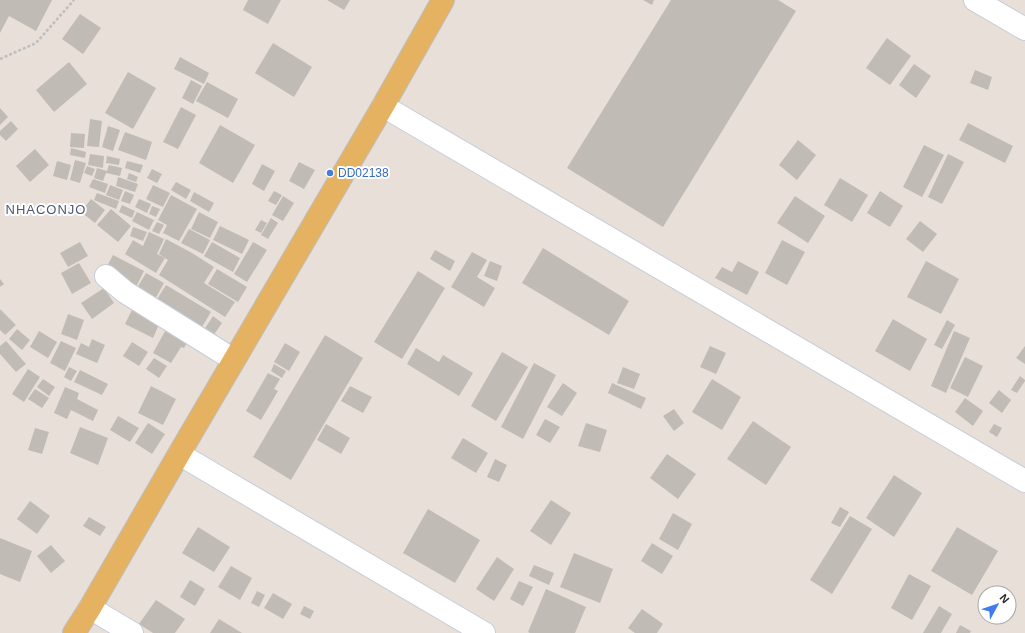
<svg xmlns="http://www.w3.org/2000/svg" width="1025" height="633" viewBox="0 0 1025 633" font-family="Helvetica,sans-serif">
<style>
.building{fill:#c1bbb5}
.lines{fill:none;stroke-linecap:round;stroke-linejoin:round}
.minor-casing{stroke:#c7cdd8;stroke-width:24}
.major-casing{stroke:#bebebe;stroke-width:24}
.path{stroke:#bebebe;stroke-width:2.5;stroke-dasharray:3 2;stroke-linecap:butt}
.minor{stroke:#fff;stroke-width:22}
.major{stroke:#e5b261;stroke-width:22}
.shop-dot{fill:#3f7fe0;stroke:#fff;stroke-width:1.5}
.labels{text-anchor:middle;dominant-baseline:central;stroke-width:4;stroke-linejoin:round;paint-order:stroke}
.shop-label{font-size:12px;fill:#366cbe;stroke:#fff;text-anchor:start}
.neighbourhood-label{font-size:13px;letter-spacing:1px;fill:#4b5873;stroke:#fff}
</style>
<rect width="100%" height="100%" fill="#e8dfd9"/>
<g class="building">
<polygon points="0,0 52,0 36,31 9,16 0,33"/>
<polygon points="248,0 281,0 268,24 243,10"/>
<polygon points="327,0 350,0 344,10"/>
<polygon points="643,0 654,0 652,5"/>
<polygon points="671,0 778,0 796,11 663,227 567,168"/>
<polygon points="80,14 101,28 83,54 62,39"/>
<polygon points="887,38 911,56 890,85 866,68"/>
<polygon points="273,43 312,67 294,97 255,73"/>
<polygon points="180,57 209,73 204,84 174,69"/>
<polygon points="69,62 87,84 54,112 36,90"/>
<polygon points="914,64 931,76 916,98 899,85"/>
<polygon points="975,70 992,77 988,90 970,83"/>
<polygon points="128,72 156,88 133,129 105,113"/>
<polygon points="191,80 202,86 193,104 182,98"/>
<polygon points="207,82 238,99 228,118 196,101"/>
<polygon points="181,107 196,115 178,149 163,142"/>
<polygon points="0,108 8,117 0,125"/>
<polygon points="90,119 102,121 99,147 87,146"/>
<polygon points="11,121 18,129 6,141 0,135 0,131"/>
<polygon points="968,123 1013,146 1005,163 959,140"/>
<polygon points="220,125 255,145 233,183 199,163"/>
<polygon points="108,126 120,130 113,151 102,147"/>
<polygon points="125,132 152,142 146,160 118,150"/>
<polygon points="71,133 85,134 84,148 70,147"/>
<polygon points="798,140 816,155 797,180 779,165"/>
<polygon points="924,145 944,155 922,197 903,187"/>
<polygon points="71,148 86,152 85,158 70,155"/>
<polygon points="35,149 49,165 30,182 16,166"/>
<polygon points="90,154 104,156 103,168 88,165"/>
<polygon points="948,154 964,162 942,204 928,197"/>
<polygon points="107,156 120,159 119,165 106,163"/>
<polygon points="75,160 86,163 80,183 70,180"/>
<polygon points="57,161 71,165 67,180 53,176"/>
<polygon points="127,161 143,165 140,173 125,168"/>
<polygon points="299,162 315,170 304,189 289,181"/>
<polygon points="262,164 275,171 264,191 252,184"/>
<polygon points="109,165 122,168 120,176 106,173 103,181 94,178 97,168 107,171"/>
<polygon points="87,166 95,169 92,176 84,173"/>
<polygon points="152,169 162,174 157,183 147,178"/>
<polygon points="129,173 138,177 136,182 127,179"/>
<polygon points="118,177 138,184 135,192 116,186"/>
<polygon points="840,178 868,195 852,222 824,205"/>
<polygon points="93,179 108,184 105,193 89,187"/>
<polygon points="176,182 191,190 186,199 171,190"/>
<polygon points="110,185 123,190 119,200 106,195"/>
<polygon points="153,185 170,193 163,207 146,199"/>
<polygon points="125,191 134,195 130,204 121,201"/>
<polygon points="274,191 282,195 276,205 268,201"/>
<polygon points="880,191 903,206 890,227 867,213"/>
<polygon points="194,192 214,203 209,212 190,201"/>
<polygon points="97,193 119,201 116,209 94,200"/>
<polygon points="171,195 197,209 179,241 163,233 167,225 158,220"/>
<polygon points="283,196 294,203 283,221 272,215"/>
<polygon points="795,196 825,216 808,243 777,223"/>
<polygon points="91,199 105,210 95,223 81,212"/>
<polygon points="139,199 151,204 147,213 135,207"/>
<polygon points="122,205 135,211 132,218 119,212"/>
<polygon points="152,206 160,209 156,217 149,214"/>
<polygon points="111,209 131,226 118,242 97,225"/>
<polygon points="137,212 154,220 149,230 132,221"/>
<polygon points="199,212 218,222 210,238 191,229"/>
<polygon points="271,218 278,223 268,239 261,235"/>
<polygon points="261,220 267,223 261,233 255,230"/>
<polygon points="920,221 937,234 923,252 906,239"/>
<polygon points="157,222 164,225 159,234 152,231"/>
<polygon points="220,226 249,240 242,254 213,240"/>
<polygon points="133,227 147,232 143,241 130,236"/>
<polygon points="189,229 210,240 203,254 181,243"/>
<polygon points="149,232 164,239 157,254 165,258 156,273 125,254 133,240 143,246"/>
<polygon points="166,239 192,253 214,267 204,283 235,302 225,317 159,275 168,260 159,254"/>
<polygon points="782,240 805,252 787,285 765,273"/>
<polygon points="80,242 88,256 68,267 60,253"/>
<polygon points="212,242 240,258 233,272 204,256"/>
<polygon points="253,242 267,250 247,282 234,274"/>
<polygon points="543,248 629,301 609,335 522,283"/>
<polygon points="435,250 455,261 450,271 430,259"/>
<polygon points="472,252 487,260 477,277 495,288 484,307 451,287"/>
<polygon points="113,255 144,271 136,287 105,270"/>
<polygon points="490,261 502,266 497,281 484,276"/>
<polygon points="738,261 759,272 747,295 715,278 722,267 732,272"/>
<polygon points="926,261 959,279 941,314 907,297"/>
<polygon points="79,263 91,283 72,294 61,273"/>
<polygon points="217,269 247,287 238,302 208,284"/>
<polygon points="418,271 445,288 402,359 374,342"/>
<polygon points="146,273 164,283 153,303 134,293"/>
<polygon points="0,279 4,284 0,287"/>
<polygon points="166,285 211,312 199,332 154,304"/>
<polygon points="104,288 114,303 92,319 81,303"/>
<polygon points="133,308 160,322 153,338 125,324"/>
<polygon points="0,309 16,325 5,335 0,330"/>
<polygon points="68,314 84,320 77,340 61,334"/>
<polygon points="213,316 222,323 211,339 202,333"/>
<polygon points="893,319 927,339 910,371 875,351"/>
<polygon points="947,320 955,325 942,349 934,345"/>
<polygon points="170,322 191,335 184,348 181,347 171,363 153,353"/>
<polygon points="17,329 30,340 22,350 9,339"/>
<polygon points="39,331 57,342 48,358 30,347"/>
<polygon points="954,331 970,338 946,393 931,386"/>
<polygon points="325,335 363,358 291,480 253,457"/>
<polygon points="92,339 105,345 97,363 76,354 81,343 89,347"/>
<polygon points="6,341 26,364 16,372 0,354 0,346"/>
<polygon points="61,341 76,348 65,371 50,363"/>
<polygon points="132,342 148,352 139,366 123,356"/>
<polygon points="285,343 300,352 289,371 274,362"/>
<polygon points="710,346 726,353 716,374 700,367"/>
<polygon points="1025,346 1025,364 1016,358"/>
<polygon points="416,348 439,362 443,355 473,373 459,396 407,364"/>
<polygon points="502,352 528,367 496,421 471,406"/>
<polygon points="965,357 983,366 968,397 950,388"/>
<polygon points="154,358 167,366 159,378 146,369"/>
<polygon points="534,363 556,375 523,439 501,427"/>
<polygon points="274,364 286,371 282,378 271,371"/>
<polygon points="69,367 77,371 71,381 64,377"/>
<polygon points="623,367 640,374 634,389 617,383"/>
<polygon points="28,369 40,377 24,402 12,394"/>
<polygon points="80,370 108,384 102,395 74,382"/>
<polygon points="268,373 280,379 274,389 278,391 261,420 246,411"/>
<polygon points="1020,376 1025,380 1025,381 1017,393 1011,390"/>
<polygon points="43,379 55,387 49,396 37,387"/>
<polygon points="712,379 741,397 722,430 692,412"/>
<polygon points="563,383 577,393 562,416 547,407"/>
<polygon points="612,383 646,398 641,409 608,393"/>
<polygon points="151,386 176,399 163,425 138,413"/>
<polygon points="350,386 372,397 363,413 341,401"/>
<polygon points="65,387 79,393 77,399 98,410 93,421 71,410 67,419 54,413"/>
<polygon points="35,389 49,398 42,408 28,399"/>
<polygon points="999,390 1011,400 1002,413 989,403"/>
<polygon points="965,398 983,411 973,426 955,412"/>
<polygon points="674,409 684,423 674,431 663,416"/>
<polygon points="118,416 139,428 130,442 110,430"/>
<polygon points="545,419 560,427 550,443 536,435"/>
<polygon points="753,421 791,447 766,485 727,459"/>
<polygon points="148,423 165,434 152,454 135,443"/>
<polygon points="586,423 607,430 600,452 578,446"/>
<polygon points="326,424 350,438 341,454 317,440"/>
<polygon points="994,424 1002,428 997,437 989,432"/>
<polygon points="80,427 108,438 98,465 70,453"/>
<polygon points="35,428 49,432 42,454 28,450"/>
<polygon points="463,438 488,453 476,473 451,458"/>
<polygon points="667,454 696,474 678,499 650,478"/>
<polygon points="495,459 507,465 499,482 487,477"/>
<polygon points="894,475 922,493 894,537 866,518"/>
<polygon points="551,500 571,513 551,545 530,531"/>
<polygon points="30,501 50,516 37,534 17,519"/>
<polygon points="840,507 849,512 840,527 831,523"/>
<polygon points="428,509 480,540 455,583 403,553"/>
<polygon points="673,513 692,524 678,550 659,539"/>
<polygon points="850,516 872,529 832,594 810,580"/>
<polygon points="89,517 106,527 100,536 83,526"/>
<polygon points="198,527 230,547 214,572 182,553"/>
<polygon points="957,527 998,551 972,595 931,571"/>
<polygon points="0,538 32,551 20,582 0,574"/>
<polygon points="652,543 673,556 662,574 641,561"/>
<polygon points="51,545 65,561 51,573 37,556"/>
<polygon points="574,553 613,569 600,603 560,587"/>
<polygon points="497,557 514,569 494,601 476,589"/>
<polygon points="534,565 554,573 549,585 529,576"/>
<polygon points="231,566 252,578 240,600 218,587"/>
<polygon points="909,574 931,586 912,620 891,608"/>
<polygon points="190,580 205,589 195,606 180,597"/>
<polygon points="519,581 533,587 523,606 510,599"/>
<polygon points="546,589 586,607 575,633 530,633 528,632"/>
<polygon points="257,591 265,595 259,607 251,603"/>
<polygon points="273,593 292,604 283,619 264,608"/>
<polygon points="156,600 185,619 175,633 153,633 139,624"/>
<polygon points="304,606 314,611 310,619 300,614"/>
<polygon points="939,606 952,614 941,633 923,633"/>
<polygon points="642,609 663,624 657,633 635,633 628,628"/>
<polygon points="219,619 242,633 210,633"/>
<polygon points="960,625 971,631 970,633 956,633"/>
</g>
<g class="lines">
<g class="minor-casing">
<g id="minor">
<polyline points="975,0 1025,29"/>
<polyline points="383,106 1025,481"/>
<polyline points="106,276 125,292 234,360"/>
<polyline points="179,454 484,633"/>
<polyline points="90,608 132,633"/>
</g>
</g>
<g class="major-casing">
<polyline id="major" points="74,633 90,608 179,454 383,106 443,0"/>
</g>
<polyline class="path" points="0,59 36,43 74,0"/>
<use href="#minor" class="minor"/>
<use href="#major" class="major"/>
</g>
<circle class="shop-dot" cx="330" cy="173" r="4"/>
<g class="labels">
<g class="shop-label">
<text x="338" y="173">DD02138</text>
</g>
<g class="neighbourhood-label">
<text x="46" y="209">NHACONJO</text>
</g>
</g>
<g transform="translate(997 605) rotate(50)"><circle r="19" fill="#ffffff" stroke="#a9a9a9"/>
<path d="M0-3L7 15L0 10L-7 15Z" fill="#427bec"/>
<text y="-6" font-size="11" font-weight="bold" text-anchor="middle" fill="#272727">N</text>
</g>
</svg>
